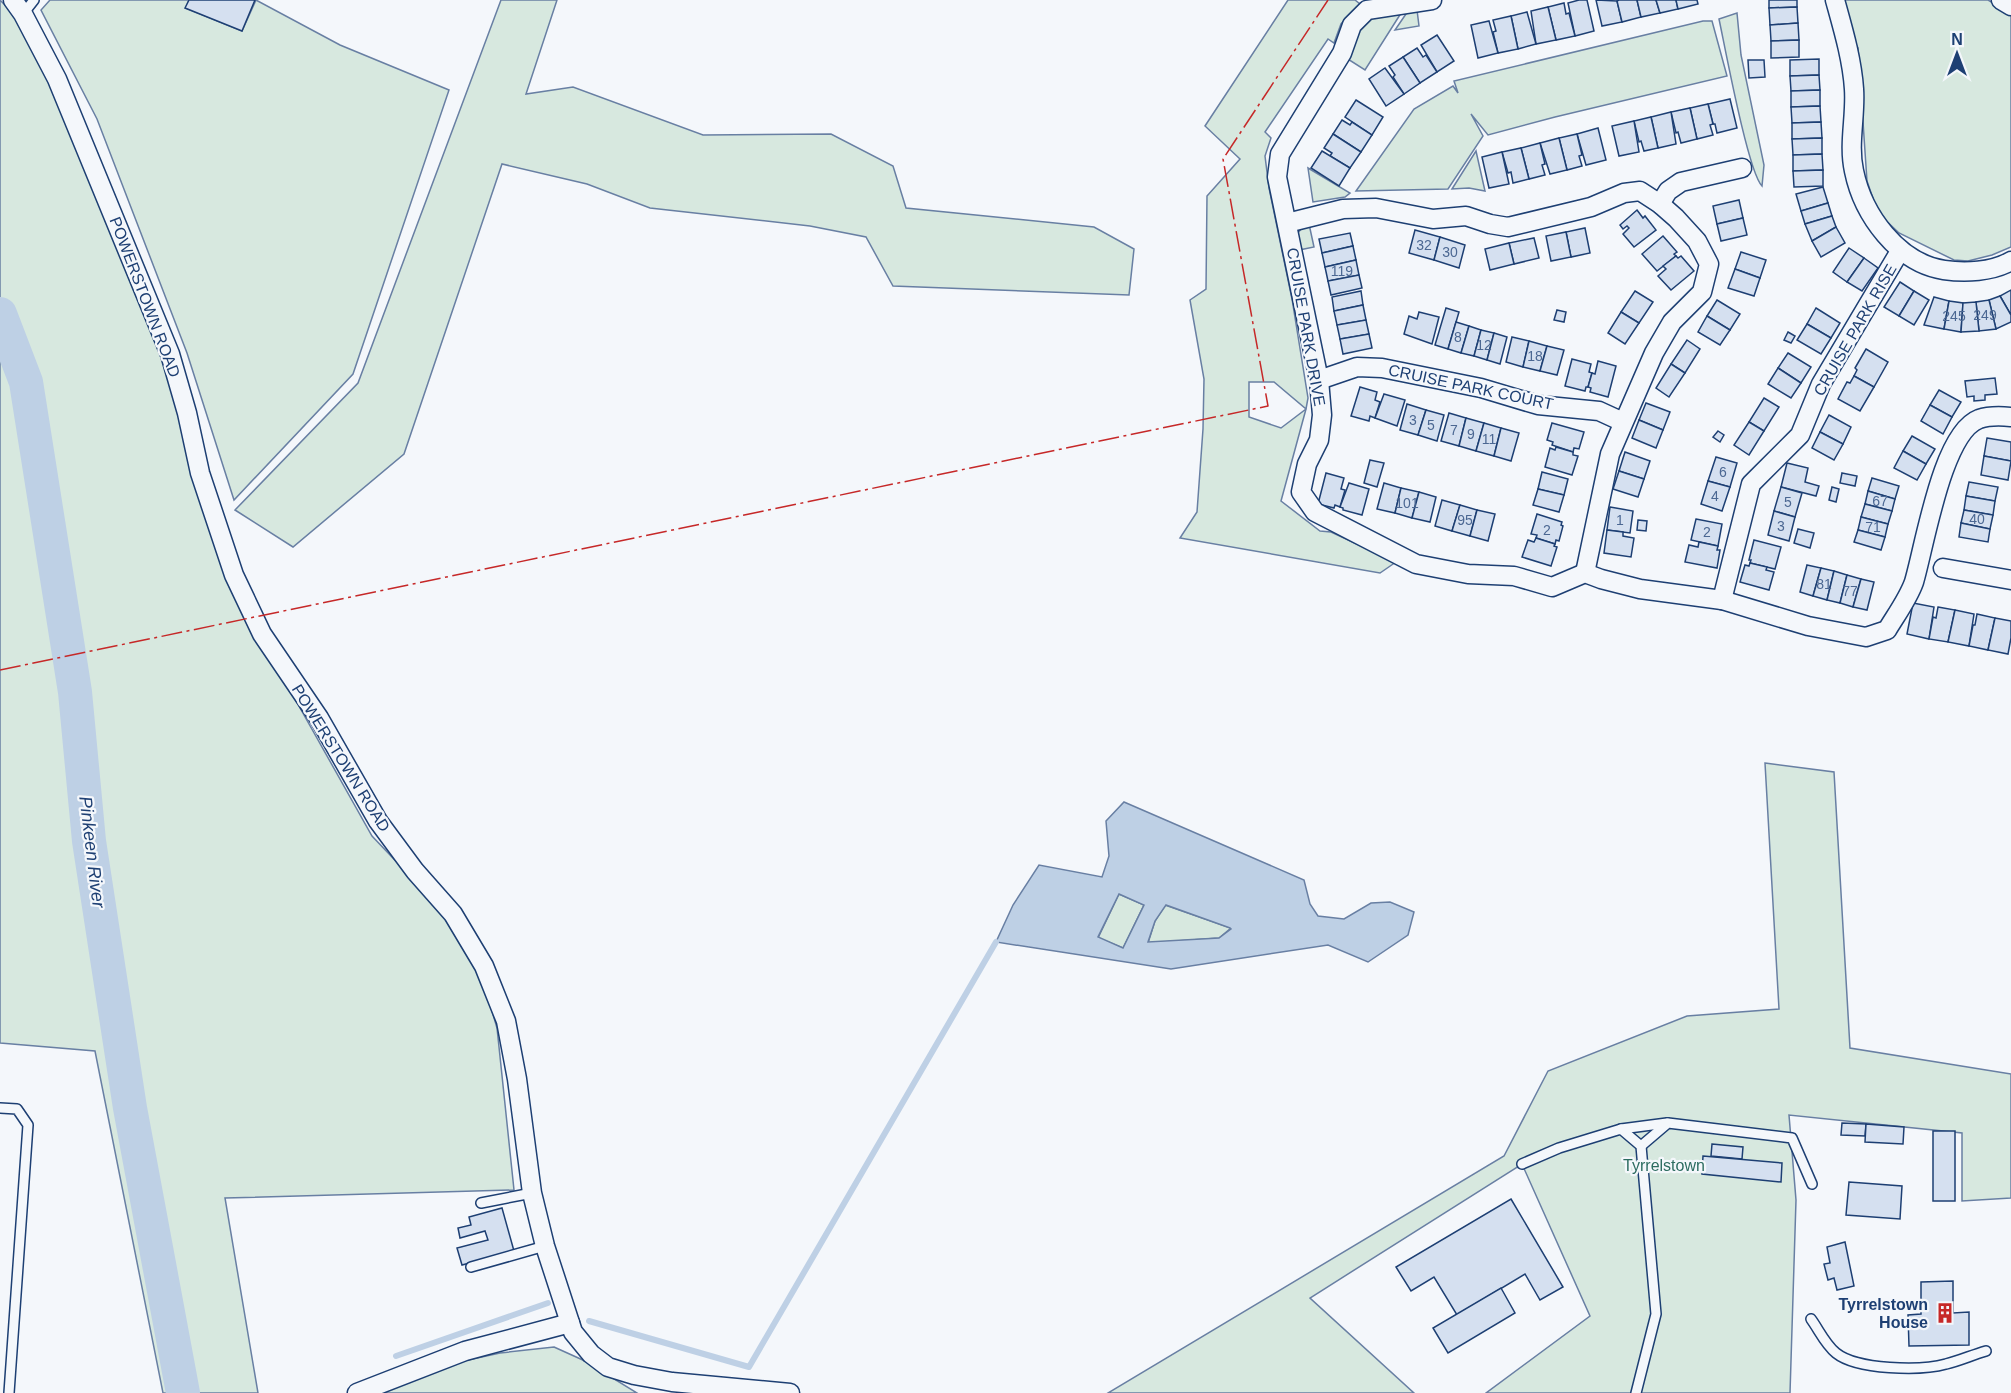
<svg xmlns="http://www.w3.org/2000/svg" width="2011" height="1393" viewBox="0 0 2011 1393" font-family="Helvetica,sans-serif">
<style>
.green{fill:#d7e8df;stroke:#687fa3;stroke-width:1.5;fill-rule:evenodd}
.water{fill:#bed0e5;stroke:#687fa3;stroke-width:1.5;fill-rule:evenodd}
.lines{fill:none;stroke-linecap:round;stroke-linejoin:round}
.stream{stroke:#bed0e5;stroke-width:6}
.river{stroke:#bed0e5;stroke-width:34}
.building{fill:#d5e0f0;stroke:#1d3f73;stroke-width:1.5}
.service-casing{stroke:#1d3f73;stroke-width:12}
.minor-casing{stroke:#1d3f73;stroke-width:21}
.service{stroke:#f4f7fb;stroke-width:9}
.minor{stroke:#f4f7fb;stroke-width:18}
.power{stroke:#c62828;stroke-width:1.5;stroke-dasharray:21 4.5 3 4.5;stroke-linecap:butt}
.labels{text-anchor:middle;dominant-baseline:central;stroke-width:4.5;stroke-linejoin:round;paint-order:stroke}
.number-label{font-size:14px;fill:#4b6792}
.street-label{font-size:16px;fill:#1d3f73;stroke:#f4f7fb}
.park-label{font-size:16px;fill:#2c6c60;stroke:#f4f7fb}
.poi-label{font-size:16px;font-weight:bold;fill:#1d3f73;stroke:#f4f7fb;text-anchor:end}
.water-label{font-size:18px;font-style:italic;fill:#1d3f73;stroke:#f4f7fb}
</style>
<rect width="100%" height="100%" fill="#f4f7fb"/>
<g class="green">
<polygon points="0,0 19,20 49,77 163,362 227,578 372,836 450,918 482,977 497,1028 514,1190 225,1198 258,1393 163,1393 95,1051 0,1043"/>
<polygon points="50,0 189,0 186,8 242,31 256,0 340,45 449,90 353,374 234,500 187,353 97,119 41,10"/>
<polygon points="501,0 557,0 526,94 573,87 703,135 831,134 893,166 906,208 1094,227 1134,249 1129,295 893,286 866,237 810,226 650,208 587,184 502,164 404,454 293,547 235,510 358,383"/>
<path d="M 1288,0 L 1355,0 L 1360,4 L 1341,24 L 1334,43 L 1328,39 L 1265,132 L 1271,138 L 1265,156 L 1269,188 L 1292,299 L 1308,398 L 1306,409 L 1281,501 L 1320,531 L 1331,532 L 1396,562 L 1380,573 L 1180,538 L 1197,512 L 1203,429 L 1204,379 L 1190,300 L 1206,289 L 1207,196 L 1240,159 L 1205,126 ZM 1249,382 L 1274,382 L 1306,409 L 1281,428 L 1249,417 Z"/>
<polygon points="1843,0 1988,0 2011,13 2011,247 1992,255 1968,261 1954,260 1899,233 1878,213 1867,181 1858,48 1849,31"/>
<polygon points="1403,10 1365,70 1343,56 1368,17"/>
<polygon points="1417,10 1419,26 1395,30 1408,11"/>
<path d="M 1737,13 L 1741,55 L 1764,165 L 1762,186 C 1748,172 1725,47 1719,19 Z"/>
<polygon points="1703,21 1712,21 1727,76 1555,117 1488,135 1471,114 1483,136 1448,189 1356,191 1414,109 1453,86 1458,93 1454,81"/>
<polygon points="1476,151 1485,191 1469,188 1452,189"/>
<polygon points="1308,168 1350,193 1345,197 1313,202"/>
<polygon points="1309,224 1314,247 1299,250 1296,235 1302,228"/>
<polygon points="1765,763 1834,772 1850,1048 2011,1074 2011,1198 1962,1201 1962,1133 1789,1115 1796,1200 1790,1393 1486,1393 1590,1316 1522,1164 1310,1298 1414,1393 1108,1393 1504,1156 1548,1071 1687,1016 1779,1009"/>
<polygon points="1119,894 1144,905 1123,948 1098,938"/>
<polygon points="1165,905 1231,928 1219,938 1148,943 1155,921"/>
<polygon points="554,1347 585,1361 637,1393 371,1393 436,1367 500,1353"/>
</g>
<path class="water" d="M 1124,802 L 1304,880 L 1310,904 L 1318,916 L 1344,919 L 1371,903 L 1390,902 L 1414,912 L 1408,935 L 1368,962 L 1328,945 L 1171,969 L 996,942 L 1013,905 L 1039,865 L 1102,877 L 1109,856 L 1106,821 ZM 1119,894 L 1144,905 L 1123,948 L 1098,937 ZM 1166,905 L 1230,928 L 1231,929 L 1219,938 L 1148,942 L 1155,921 Z"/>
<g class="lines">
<g class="stream">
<polyline points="589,1321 749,1367 996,942"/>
<polyline points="396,1356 548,1303"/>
</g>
<polyline class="river" points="0,314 26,382 75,692 89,841 130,1108 183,1393"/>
</g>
<g class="building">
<polygon points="189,0 255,0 242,31 185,8"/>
<polygon points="1579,0 1587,0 1594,31 1575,36 1568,3"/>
<polygon points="1596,0 1617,1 1622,22 1602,26"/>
<polygon points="1619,0 1637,0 1641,17 1622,22 1617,1"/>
<polygon points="1637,0 1656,0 1660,13 1641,17"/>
<polygon points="1656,0 1676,0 1678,9 1660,13"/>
<polygon points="1676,0 1697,0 1698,4 1678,9"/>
<polygon points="1769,0 1797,0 1797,7 1769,8"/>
<polygon points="1564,3 1566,14 1569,13 1575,36 1556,40 1548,7"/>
<polygon points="1548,7 1556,40 1536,44 1531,11"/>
<polygon points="1797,7 1798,23 1770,25 1769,8"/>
<polygon points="1527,12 1536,44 1518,49 1511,16"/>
<polygon points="1511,16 1518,49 1498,53 1493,32 1496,31 1493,20"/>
<polygon points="1489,21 1498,53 1478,58 1471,25"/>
<polygon points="1798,23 1799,40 1771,41 1770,25"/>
<polygon points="1437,35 1454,61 1437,72 1421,45"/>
<polygon points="1799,40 1799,57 1771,58 1771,41"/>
<polygon points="1417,48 1423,57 1426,55 1437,72 1420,83 1403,57"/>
<polygon points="1403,57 1420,83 1404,94 1393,77 1395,75 1389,66"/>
<polygon points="1819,59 1819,75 1790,76 1790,60"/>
<polygon points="1748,60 1764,60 1765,77 1749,78"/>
<polygon points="1385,68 1404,94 1386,106 1369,79"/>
<polygon points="1819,75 1820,90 1791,91 1790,76"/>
<polygon points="1820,90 1820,106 1791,107 1791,91"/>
<polygon points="1730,99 1737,128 1717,133 1715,124 1713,124 1708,104"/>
<polygon points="1356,100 1383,117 1372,135 1345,117"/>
<polygon points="1708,104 1713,124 1710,125 1713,135 1697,139 1690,108"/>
<polygon points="1820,106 1821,122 1792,123 1791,107"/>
<polygon points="1690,108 1697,139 1681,143 1678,132 1676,133 1671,112"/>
<polygon points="1671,112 1676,144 1658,148 1651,117"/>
<polygon points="1651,117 1658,148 1644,151 1641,141 1639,142 1634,121"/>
<polygon points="1342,120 1350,125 1352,122 1372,135 1361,152 1333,134"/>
<polygon points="1634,121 1639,152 1619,156 1612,126"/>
<polygon points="1821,122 1822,138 1792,139 1792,123"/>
<polygon points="1598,128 1606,160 1586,165 1577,134"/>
<polygon points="1333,134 1361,152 1350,168 1330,156 1332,153 1324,148"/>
<polygon points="1577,134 1582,155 1579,156 1582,166 1567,170 1559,138"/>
<polygon points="1559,138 1567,170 1550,174 1540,143"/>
<polygon points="1822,138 1822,154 1793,155 1792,139"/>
<polygon points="1540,143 1545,164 1542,165 1545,175 1529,179 1521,148"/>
<polygon points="1521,148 1529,179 1513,183 1511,172 1508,173 1502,152"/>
<polygon points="1322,151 1350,168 1339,186 1311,168"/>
<polygon points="1502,152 1509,184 1489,188 1482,157"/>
<polygon points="1822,154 1823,170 1793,171 1793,155"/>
<polygon points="1823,170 1823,186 1794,187 1793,171"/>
<polygon points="1823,187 1828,203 1801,211 1796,194"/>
<polygon points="1739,200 1743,218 1717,224 1713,206"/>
<polygon points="1828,203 1832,216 1805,224 1801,211"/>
<polygon points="1637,210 1643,218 1645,216 1656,230 1634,247 1623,234 1629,228 1627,226 1623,229 1620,225"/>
<polygon points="1832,216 1836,227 1812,241 1805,224"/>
<polygon points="1743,218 1747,235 1721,241 1717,224"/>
<polygon points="1836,227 1845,243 1821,257 1812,241"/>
<polygon points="1585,228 1590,253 1571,257 1566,232"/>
<polygon points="1415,230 1440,237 1434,260 1409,253"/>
<polygon points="1566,232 1571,257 1551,261 1546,236"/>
<polygon points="1350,233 1353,246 1322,253 1319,239"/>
<polygon points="1663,236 1677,252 1674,254 1676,256 1657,271 1642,254"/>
<polygon points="1440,237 1465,245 1459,268 1434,260"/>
<polygon points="1534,238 1539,258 1514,264 1509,243"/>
<polygon points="1509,243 1514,264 1490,270 1485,249"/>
<polygon points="1353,246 1356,260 1325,267 1322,253"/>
<polygon points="1849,248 1864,258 1847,282 1833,272"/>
<polygon points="1741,252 1766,260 1760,278 1735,269"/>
<polygon points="1676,256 1678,258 1681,256 1694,271 1671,290 1658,276 1666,269 1663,266"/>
<polygon points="1864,258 1878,268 1862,291 1847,282"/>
<polygon points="1356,260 1359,275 1328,281 1325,267"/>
<polygon points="1735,269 1760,278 1754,296 1728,288"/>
<polygon points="1359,275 1362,288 1331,295 1328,281"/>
<polygon points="1900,282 1914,291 1899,316 1884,307"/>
<polygon points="2011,290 2011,315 2000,296"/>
<polygon points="1361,291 1363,305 1334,311 1332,297"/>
<polygon points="1635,291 1653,302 1639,323 1621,312"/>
<polygon points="1914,291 1929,300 1914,325 1899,316"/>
<polygon points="2000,296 2011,315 2011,322 1996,329 1989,300"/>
<polygon points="1934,297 1949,301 1944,329 1924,325"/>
<polygon points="1717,300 1740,314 1730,330 1707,316"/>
<polygon points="1989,300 1996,329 1979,331 1976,302"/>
<polygon points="1949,301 1963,303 1961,332 1944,329"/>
<polygon points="1976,302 1979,331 1961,332 1963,303"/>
<polygon points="1363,305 1366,320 1337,325 1334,311"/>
<polygon points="1446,308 1459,312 1448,349 1435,345"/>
<polygon points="1816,308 1840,323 1831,338 1807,324"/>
<polygon points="1557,310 1566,312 1564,322 1554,320"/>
<polygon points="1419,312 1439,317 1432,344 1404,334 1409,316 1417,319"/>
<polygon points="1621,312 1639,323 1625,344 1608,333"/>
<polygon points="1707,316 1730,330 1720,345 1698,332"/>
<polygon points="1366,320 1369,334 1340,339 1337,325"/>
<polygon points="1456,322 1469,326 1461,353 1448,349"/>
<polygon points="1807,324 1831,338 1821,354 1797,340"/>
<polygon points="1469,326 1481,330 1474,356 1461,353"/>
<polygon points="1481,330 1494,333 1487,360 1474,356"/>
<polygon points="1788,332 1795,336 1791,343 1784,340"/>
<polygon points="1494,333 1507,337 1500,364 1487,360"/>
<polygon points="1369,334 1372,348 1343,354 1340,339"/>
<polygon points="1512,337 1529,341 1523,367 1506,362"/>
<polygon points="1687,340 1700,349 1685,373 1671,364"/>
<polygon points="1529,341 1547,346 1540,371 1523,367"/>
<polygon points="1547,346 1564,350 1557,375 1540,371"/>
<polygon points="1866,349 1888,362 1874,387 1854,376 1857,370 1855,368"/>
<polygon points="1788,353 1811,367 1801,383 1778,368"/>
<polygon points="1572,359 1591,364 1589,372 1592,373 1588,387 1586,387 1585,391 1565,386"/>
<polygon points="1598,361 1616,366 1608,397 1590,392 1591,388 1588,387 1592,373 1595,374"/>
<polygon points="1671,364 1685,373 1669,397 1656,388"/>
<polygon points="1778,368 1801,383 1791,398 1768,384"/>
<polygon points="1854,376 1874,387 1860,411 1838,399 1847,382 1850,383"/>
<polygon points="1995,378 1997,394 1985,395 1985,400 1974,401 1974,396 1967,397 1965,381"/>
<polygon points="1360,387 1377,392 1375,400 1380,402 1375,418 1370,416 1369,421 1351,416"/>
<polygon points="1939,390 1961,402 1952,417 1930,405"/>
<polygon points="1384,394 1405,400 1397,426 1375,418"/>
<polygon points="1764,398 1779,407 1764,431 1749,422"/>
<polygon points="1646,403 1670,412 1663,430 1639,420"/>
<polygon points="1407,404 1426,410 1418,435 1400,430"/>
<polygon points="1930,405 1952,417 1943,434 1921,421"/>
<polygon points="1426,410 1444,415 1437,441 1418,435"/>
<polygon points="1449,413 1466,418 1459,446 1441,441"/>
<polygon points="1829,415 1851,427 1843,444 1820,432"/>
<polygon points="1466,418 1484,423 1476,451 1459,446"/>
<polygon points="1639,420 1663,430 1656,448 1632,438"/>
<polygon points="1749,422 1764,431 1749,455 1734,445"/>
<polygon points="1484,423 1501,428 1494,456 1476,451"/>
<polygon points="1552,423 1584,432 1579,449 1574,448 1573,452 1552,445 1553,442 1547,440"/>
<polygon points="1501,428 1519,433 1511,461 1494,456"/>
<polygon points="1718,431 1724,435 1720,442 1713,437"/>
<polygon points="1820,432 1843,444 1834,460 1812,448"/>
<polygon points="1912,436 1935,449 1926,464 1903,451"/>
<polygon points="1987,438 2011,442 2011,461 1984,456"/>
<polygon points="1556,447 1573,452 1573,455 1578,456 1572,475 1545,467 1550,448 1555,450"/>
<polygon points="1903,451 1926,464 1917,480 1894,468"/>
<polygon points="1625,452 1650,461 1644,479 1619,471"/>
<polygon points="1984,456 2011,461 2008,480 1981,475"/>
<polygon points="1716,457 1737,463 1730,487 1708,481"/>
<polygon points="1370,460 1384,463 1377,487 1364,483"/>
<polygon points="1787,463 1808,468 1805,482 1819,486 1816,496 1781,487"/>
<polygon points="1619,471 1644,479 1638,497 1613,489"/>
<polygon points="1542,472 1568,479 1564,495 1538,489"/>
<polygon points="1326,473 1344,478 1341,489 1345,490 1340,507 1335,505 1334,508 1318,504"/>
<polygon points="1842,473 1857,476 1855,486 1840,483"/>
<polygon points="1872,478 1899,486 1895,499 1868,491"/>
<polygon points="1708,481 1730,487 1722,511 1701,504"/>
<polygon points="1969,482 1998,487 1995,501 1966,496"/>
<polygon points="1349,483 1369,489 1362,515 1343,510 1343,508 1340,507"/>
<polygon points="1384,483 1401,488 1395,513 1377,509"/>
<polygon points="1781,487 1802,493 1795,517 1774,511"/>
<polygon points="1832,487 1839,489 1836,502 1829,500"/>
<polygon points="1401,488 1419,492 1412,518 1395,513"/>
<polygon points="1538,489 1564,495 1559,512 1533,505"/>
<polygon points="1868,491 1895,499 1892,511 1865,504"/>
<polygon points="1419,492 1436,497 1430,522 1412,518"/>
<polygon points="1966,496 1995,501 1993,515 1964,510"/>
<polygon points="1442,500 1460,505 1452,531 1435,526"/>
<polygon points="1865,504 1892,511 1888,524 1861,517"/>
<polygon points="1460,505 1477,510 1470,536 1452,531"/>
<polygon points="1610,507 1633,511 1630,533 1607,530"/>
<polygon points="1477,510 1495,514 1488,541 1470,536"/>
<polygon points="1964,510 1993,515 1990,529 1961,523"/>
<polygon points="1774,511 1795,517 1789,541 1768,535"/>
<polygon points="1537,514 1562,522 1561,525 1563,526 1559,541 1556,540 1555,544 1536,538 1537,535 1531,534"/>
<polygon points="1861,517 1888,524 1885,537 1858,530"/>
<polygon points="1696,519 1722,524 1718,546 1691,540"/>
<polygon points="1638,520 1647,521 1646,531 1637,530"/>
<polygon points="1961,523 1990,529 1988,542 1959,537"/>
<polygon points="1798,529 1814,533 1810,548 1794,543"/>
<polygon points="1607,530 1623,532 1623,536 1634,538 1631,557 1604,553"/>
<polygon points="1858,530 1885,537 1881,550 1854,542"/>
<polygon points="1536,538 1555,544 1554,546 1557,547 1551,566 1522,557 1528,540 1534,542"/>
<polygon points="1754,540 1781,547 1775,569 1750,563 1751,560 1749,560"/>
<polygon points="1699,542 1718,546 1717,550 1720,550 1717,568 1685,562 1689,545 1698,547"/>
<polygon points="1750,563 1767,567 1766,570 1774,572 1769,590 1740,582 1745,565 1749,566"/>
<polygon points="1807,565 1821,568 1813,596 1800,592"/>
<polygon points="1821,568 1834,571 1827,600 1813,596"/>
<polygon points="1834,571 1847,575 1840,603 1827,600"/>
<polygon points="1847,575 1861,579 1853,607 1840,603"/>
<polygon points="1861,579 1874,582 1867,610 1853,607"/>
<polygon points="1913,603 1934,607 1929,639 1907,634"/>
<polygon points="1938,607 1955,610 1948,642 1929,639 1933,617 1936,618"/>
<polygon points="1955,610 1974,614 1969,646 1948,642"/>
<polygon points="1977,614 1995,618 1988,650 1969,646 1973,625 1975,625"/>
<polygon points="1995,618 2011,621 2011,638 2008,654 1988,650"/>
<polygon points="1842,1123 1866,1124 1865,1136 1841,1135"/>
<polygon points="1866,1124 1904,1127 1903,1144 1865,1142"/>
<rect x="1933" y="1131" width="22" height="70"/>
<polygon points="1712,1144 1743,1147 1742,1159 1711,1156"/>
<polygon points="1703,1156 1782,1163 1781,1182 1702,1174"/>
<polygon points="1849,1182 1902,1186 1900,1219 1846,1215"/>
<polygon points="1511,1199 1563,1287 1540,1300 1525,1274 1457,1315 1434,1277 1411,1291 1396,1267"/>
<polygon points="502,1208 514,1251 462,1265 457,1248 488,1240 485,1231 460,1238 458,1228 471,1225 469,1217"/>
<polygon points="1845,1242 1854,1286 1837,1290 1834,1278 1828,1280 1824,1264 1830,1263 1827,1247"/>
<polygon points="1953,1281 1953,1313 1969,1312 1969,1345 1909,1346 1908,1315 1921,1314 1921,1282"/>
<polygon points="1501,1288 1515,1313 1448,1353 1433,1328"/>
</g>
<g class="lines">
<g class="service-casing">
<g id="service">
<polyline points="23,14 34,0"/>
<polyline points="0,1108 17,1109 28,1125 9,1393"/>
<polyline points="1621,1129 1667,1123"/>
<polyline points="1641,1146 1668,1123 1792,1138 1812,1184"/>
<polyline points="1522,1164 1559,1148 1621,1129 1641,1146 1656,1314 1636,1393"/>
<polyline points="481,1203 532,1193"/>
<polyline points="471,1267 545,1246"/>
<path d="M 1811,1319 C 1819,1330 1825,1344 1836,1353 C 1857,1370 1921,1371 1946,1364 C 1959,1361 1972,1355 1986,1351"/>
</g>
</g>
<g class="minor-casing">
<g id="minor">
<polyline points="13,0 23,14 57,79 170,354 187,413 200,473 234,575 262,634 319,718 378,821 415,871 453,914 484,966 506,1021 517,1079 532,1193 545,1246 573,1332 591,1354 608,1367 634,1375 672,1382 790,1393"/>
<path d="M 1432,0 L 1367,10 L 1352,25 L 1342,53 L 1280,154 L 1277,177 L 1319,380 L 1322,415 L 1319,440 L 1307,464 L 1301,492 L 1315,512 L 1416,564 L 1468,574 L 1514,576 L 1552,587 L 1585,573 L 1601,579 L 1640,589 L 1722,600 L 1808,626 L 1866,637 L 1887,630 C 1896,615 1908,599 1914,582 C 1925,545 1942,433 1979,419 C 1988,416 2001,416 2011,417"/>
<path d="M 1835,0 C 1843,29 1852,59 1854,89 C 1856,116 1848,144 1854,171 C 1863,215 1898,263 1944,270 C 1965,273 1992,272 2011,261"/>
<polyline points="2001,0 2011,6"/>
<polyline points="1660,204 1668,191 1681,182 1742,168"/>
<polyline points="1287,223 1343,209 1376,208 1433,219 1466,216 1490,224 1508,227 1591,207 1624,193 1640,191 1660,204 1676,218 1697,241 1709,264 1702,292 1672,322 1654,353 1610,454 1585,573"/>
<polyline points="1319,380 1357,367 1382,368 1481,388 1538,405 1599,411 1623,422"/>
<polyline points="1943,568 2011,580"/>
<polyline points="1722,600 1751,484 1800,435 1821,384 1900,251"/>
<polyline points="357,1393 465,1351 570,1323"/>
</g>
</g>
<use href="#service" class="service"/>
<use href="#minor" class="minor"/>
<polyline class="power" points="0,670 1268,406 1223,159 1328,0"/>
</g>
<defs>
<g id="building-bare" transform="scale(1.62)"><path d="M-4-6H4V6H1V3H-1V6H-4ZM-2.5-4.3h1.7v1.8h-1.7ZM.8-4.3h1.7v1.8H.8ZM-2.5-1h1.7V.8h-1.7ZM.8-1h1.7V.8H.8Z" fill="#c62828" stroke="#f4f7fb" stroke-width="2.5" paint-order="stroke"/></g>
</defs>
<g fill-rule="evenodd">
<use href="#building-bare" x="1945" y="1313"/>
</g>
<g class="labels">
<g class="number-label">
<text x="1424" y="245">32</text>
<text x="1450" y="252">30</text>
<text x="1342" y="271">119</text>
<text x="1985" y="315">249</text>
<text x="1954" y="316">245</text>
<text x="1458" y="337">8</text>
<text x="1484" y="345">12</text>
<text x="1535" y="356">18</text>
<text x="1413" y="420">3</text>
<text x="1431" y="425">5</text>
<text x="1454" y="430">7</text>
<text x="1471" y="434">9</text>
<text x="1489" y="439">11</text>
<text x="1723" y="472">6</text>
<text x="1715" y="496">4</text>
<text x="1880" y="501">67</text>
<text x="1788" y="502">5</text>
<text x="1407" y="503">101</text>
<text x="1977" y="519">40</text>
<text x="1465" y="520">95</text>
<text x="1620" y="520">1</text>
<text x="1781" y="526">3</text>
<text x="1873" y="527">71</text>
<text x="1547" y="530">2</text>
<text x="1707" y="532">2</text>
<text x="1824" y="584">81</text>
<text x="1850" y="591">77</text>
</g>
<g class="street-label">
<text transform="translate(145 297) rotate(69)">POWERSTOWN ROAD</text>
<text transform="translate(1306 327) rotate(80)">CRUISE PARK DRIVE</text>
<text transform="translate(1855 330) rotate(-60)">CRUISE PARK RISE</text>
<text transform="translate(1471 387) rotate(12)">CRUISE PARK COURT</text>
<text transform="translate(341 758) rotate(58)">POWERSTOWN ROAD</text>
</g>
<g class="park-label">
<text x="1664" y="1165">Tyrrelstown</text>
</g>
<g class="poi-label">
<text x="1928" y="1304">Tyrrelstown<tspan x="1928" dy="18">House</tspan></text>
</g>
<g class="water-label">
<text transform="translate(92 852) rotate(83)">Pinkeen River</text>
</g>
</g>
<g transform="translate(1957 54)" stroke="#f4f7fb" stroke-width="4.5" paint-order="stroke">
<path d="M0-4.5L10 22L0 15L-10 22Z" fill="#1d3f73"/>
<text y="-9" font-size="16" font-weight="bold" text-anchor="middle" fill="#1d3f73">N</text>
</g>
</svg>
